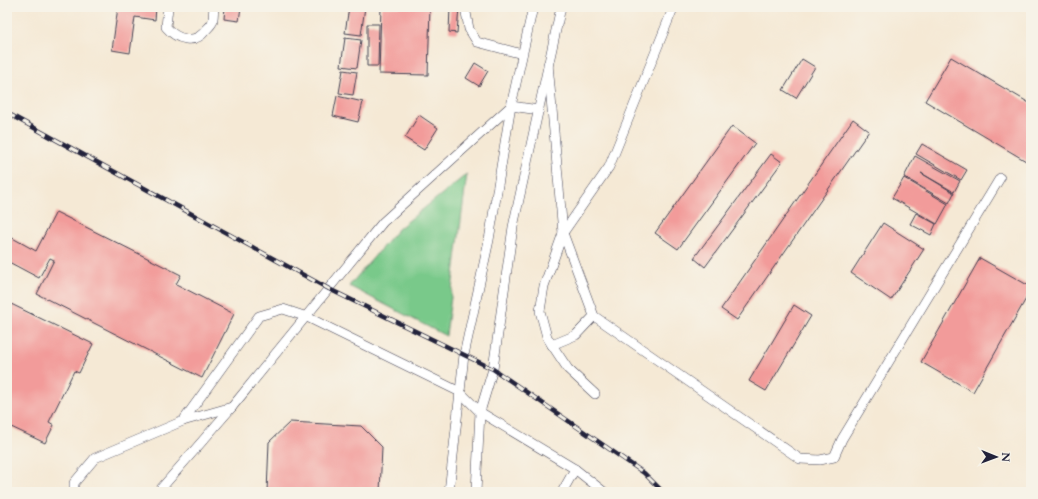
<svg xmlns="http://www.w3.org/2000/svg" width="1038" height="499" viewBox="0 0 1038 499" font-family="Cardo,serif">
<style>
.green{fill:#79c98a;stroke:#4e7662}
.building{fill:#f29b9a}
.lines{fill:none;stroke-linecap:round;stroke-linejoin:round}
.service-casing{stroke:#424052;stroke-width:10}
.service{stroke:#fff;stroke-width:9}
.rail-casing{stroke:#22223b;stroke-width:4.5}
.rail{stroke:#f7f3e8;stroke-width:3;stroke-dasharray:9;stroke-linecap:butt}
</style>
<rect width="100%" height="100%" fill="#f7f3e8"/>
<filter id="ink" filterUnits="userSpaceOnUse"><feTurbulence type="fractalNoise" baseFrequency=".025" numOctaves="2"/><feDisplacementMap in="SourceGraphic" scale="8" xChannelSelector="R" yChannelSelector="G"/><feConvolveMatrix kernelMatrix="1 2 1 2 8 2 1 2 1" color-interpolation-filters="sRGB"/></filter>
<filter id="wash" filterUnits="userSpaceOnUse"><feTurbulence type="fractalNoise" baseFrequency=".012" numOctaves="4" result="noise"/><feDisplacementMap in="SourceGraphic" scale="16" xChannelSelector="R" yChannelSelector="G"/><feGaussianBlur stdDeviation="0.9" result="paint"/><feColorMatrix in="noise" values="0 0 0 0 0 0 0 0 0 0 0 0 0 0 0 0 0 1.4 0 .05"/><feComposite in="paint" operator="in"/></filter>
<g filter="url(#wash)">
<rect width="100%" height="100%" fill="#f5e9d5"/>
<polygon class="green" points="467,174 446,336 349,286 398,229"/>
<g id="blocks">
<g class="building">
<polygon points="118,7 156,7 155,20 135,17 130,53 112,50"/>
<polygon points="225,7 241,7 239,21 224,19"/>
<polygon points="349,7 365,7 361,35 345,33"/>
<polygon points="381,7 430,7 428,75 379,74"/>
<polygon points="450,7 459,7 457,33 449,32"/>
<polygon points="367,24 379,24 378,66 367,66"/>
<polygon points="345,38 361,40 357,68 341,66"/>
<polygon points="951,57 1031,104 1031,164 925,101"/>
<polygon points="802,59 815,67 796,98 783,90"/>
<polygon points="475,63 488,71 479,86 466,78"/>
<polygon points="343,70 357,72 353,95 339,93"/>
<polygon points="337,96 363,102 358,122 333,116"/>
<polygon points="419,115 438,128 424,150 405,138"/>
<polygon points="853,119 869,131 737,320 721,309"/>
<polygon points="732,126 755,143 678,249 655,233"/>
<polygon points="922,144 967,170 961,180 916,154"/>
<polygon points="771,154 782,162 705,267 694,258"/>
<polygon points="915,156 960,181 954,192 921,173 954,193 949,203 904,177"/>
<polygon points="904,178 948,204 937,224 892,198"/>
<polygon points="56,212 181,275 176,284 234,314 202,378 37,294 54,260 50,258 39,278 7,261 7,235 36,251"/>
<polygon points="916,213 936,224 931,235 910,224"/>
<polygon points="883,223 924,249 891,300 851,273"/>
<polygon points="980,258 1031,287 1031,290 973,392 921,362"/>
<polygon points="7,302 93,344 79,373 74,371 49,422 54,425 45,443 7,425"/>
<polygon points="794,305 811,316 766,391 749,381"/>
<polygon points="290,422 361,426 382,447 380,492 267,492 269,442"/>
</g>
</g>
</g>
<g filter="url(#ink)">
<use href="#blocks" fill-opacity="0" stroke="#424052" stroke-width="1"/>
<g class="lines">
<g class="service-casing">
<g id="service">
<path d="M 168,7 L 166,27 C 177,40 195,45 206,30 C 208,28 211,25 212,23 C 214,18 213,12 214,7"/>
<polyline points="465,7 469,29 477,42 522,54"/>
<polyline points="548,64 563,233 594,316 800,459 820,460 834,457 842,439 1000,178"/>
<polyline points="552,345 576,335 594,316"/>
<polyline points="595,394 568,369 552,345 547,337 540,311 544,286 563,233 609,167 672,11 675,7"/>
<polyline points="183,421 259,316 283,309 307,317 460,392 480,412 575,469 604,492"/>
<polyline points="74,492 74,483 95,458 183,421 232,407"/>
<polyline points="158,492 232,407 383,222 511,106 539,110"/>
<polyline points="449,492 464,355 489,240 511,106 533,7"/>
<polyline points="476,492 480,412 493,369 513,227 561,7"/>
<polyline points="562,492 575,469"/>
</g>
</g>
<use href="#service" class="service"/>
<g class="rail-casing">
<polyline id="rail" points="7,113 329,289 493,369 644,473 663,492"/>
</g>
<use href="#rail" class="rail"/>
</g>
</g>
<rect width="1038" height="499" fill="none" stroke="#f7f3e8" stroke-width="24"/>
<g transform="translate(996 457) rotate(91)" stroke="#f7f3e8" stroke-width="3" paint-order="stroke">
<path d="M0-3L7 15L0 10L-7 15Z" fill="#22223b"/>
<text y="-6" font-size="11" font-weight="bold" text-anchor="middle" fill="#22223b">N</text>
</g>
</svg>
